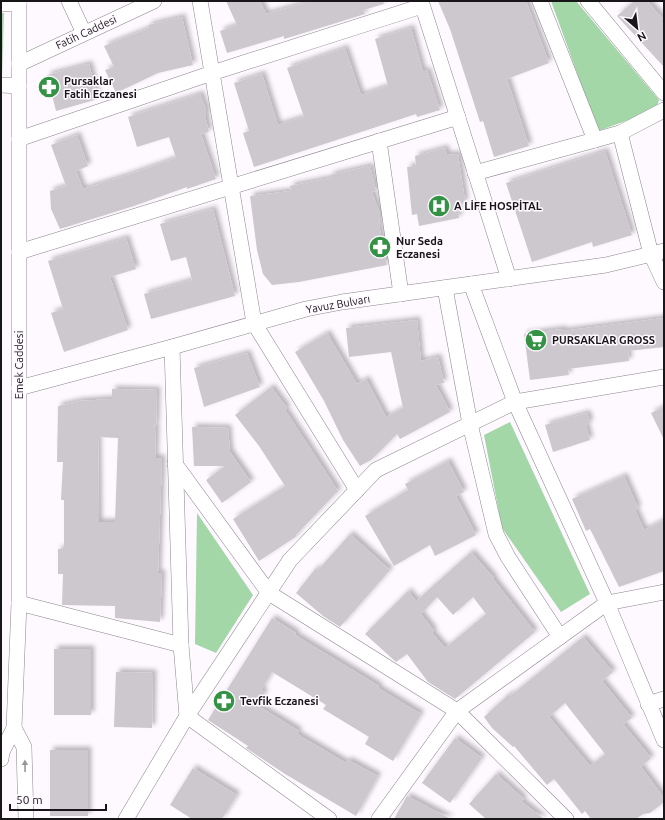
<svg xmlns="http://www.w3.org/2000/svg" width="665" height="820" viewBox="0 0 665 820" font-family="Ubuntu,sans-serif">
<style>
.green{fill:#a3d7a7}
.building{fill:#cdc8ce;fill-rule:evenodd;filter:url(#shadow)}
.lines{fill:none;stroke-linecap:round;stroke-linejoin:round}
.minor-casing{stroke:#8b868c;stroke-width:16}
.minor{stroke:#fff;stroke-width:15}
.oneway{fill:#979698}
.labels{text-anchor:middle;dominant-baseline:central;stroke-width:3;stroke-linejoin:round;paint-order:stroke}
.street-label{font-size:11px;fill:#181619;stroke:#fef9ff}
.poi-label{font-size:11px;font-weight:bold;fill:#181619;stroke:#fef9ff;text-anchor:start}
</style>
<defs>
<filter id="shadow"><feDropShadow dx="3.5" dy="-3.5" stdDeviation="2" flood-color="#0004"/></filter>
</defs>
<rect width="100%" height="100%" fill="#fef9ff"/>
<g class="green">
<polygon points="551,1 576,1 659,100 656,110 598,131"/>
<polygon points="1,13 4,13 2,78 1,78"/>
<polygon points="510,422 590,594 561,612 502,528 484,435"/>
<polygon points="197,513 253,595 216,653 195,644"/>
</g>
<g class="building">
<polygon points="226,1 260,1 266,14 312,1 383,1 384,4 363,10 365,14 320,28 284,39 284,36 227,53 220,31 237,25"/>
<polygon points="438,1 526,1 549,63 507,79 529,146 494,157 483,121 480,122 450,29"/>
<polygon points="634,1 647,1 664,20 664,67 617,16"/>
<polygon points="182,17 193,65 158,73 116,93 105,70 114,67 104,46 149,28 148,25"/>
<polygon points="411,28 423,72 427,70 440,110 417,117 416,114 254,167 243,133 249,131 234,83 262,74 278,125 304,117 287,68 345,48 361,95 388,86 375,39"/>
<polygon points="89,64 98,99 56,111 47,75"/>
<polygon points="200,94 206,109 206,120 209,132 201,134 216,179 187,189 187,187 134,206 60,229 51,209 50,191 66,186 51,145 77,135 88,166 76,171 83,189 125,176 176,158 169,137 137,147 128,117"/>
<polygon points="445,148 447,155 458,154 465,201 458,208 459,218 419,226 417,214 412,215 407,167 416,166 415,156"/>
<polygon points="605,151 632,235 593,247 592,242 532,262 506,183"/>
<polygon points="370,166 376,191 372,192 380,214 379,225 387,265 299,282 272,285 263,274 257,250 250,196 291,191 290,186 331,178 330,175"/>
<polygon points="213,209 235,296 151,319 144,294 192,280 186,257 171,261 160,224"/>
<polygon points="126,238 136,269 110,277 128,330 64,352 51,313 63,309 48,261"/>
<polygon points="664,318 664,347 628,351 629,361 568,369 569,375 530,380 524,334 563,329 563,331"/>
<polygon points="417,320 421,361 438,357 444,383 436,385 450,412 400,439 397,434 371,460 360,466 343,440 324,401 295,352 327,333 357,384 366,379 386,417 403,408 391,352 349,357 346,328"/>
<polygon points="247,353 260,387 204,407 194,368"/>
<polygon points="271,387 287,408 285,410 338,491 296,535 297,536 259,561 233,519 285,486 259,446 235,415"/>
<path d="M 112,389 L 157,390 L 156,425 L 152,426 L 156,427 L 155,458 L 162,458 L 158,573 L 162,573 L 160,622 L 115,618 L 115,606 L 62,605 L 63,574 L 58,574 L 58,549 L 64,549 L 64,500 L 61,500 L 63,462 L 57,462 L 58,406 L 80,401 L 112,399 ZM 98,437 L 118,438 L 115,522 L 99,522 Z"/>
<polygon points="664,407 664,440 651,413"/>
<polygon points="587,413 590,422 586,426 590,440 553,452 545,425"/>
<polygon points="192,427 228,428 230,452 251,482 222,503 206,480 225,466 194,466"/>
<polygon points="448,461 464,492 456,496 476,535 435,556 430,545 394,566 365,516 408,490 405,484"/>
<polygon points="624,476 638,508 635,510 644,530 664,520 664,571 619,587 590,529 586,531 572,499"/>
<polygon points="350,534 390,570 340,627 323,616 296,593 316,568 318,570"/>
<path d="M 471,552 L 494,578 L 493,579 L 535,632 L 455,699 L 428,682 L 407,654 L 396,662 L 365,634 L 408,591 L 416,601 ZM 437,597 L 453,615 L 473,597 L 486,614 L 445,648 L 432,633 L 434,631 L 421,614 Z"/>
<polygon points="272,618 296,633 295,635 379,686 378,688 421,714 393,761 365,744 369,737 323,709 326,705 272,672 261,690 265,692 257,705 299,731 297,734 346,763 348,760 378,776 356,816 285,774 246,748 248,746 208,720"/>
<path d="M 583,637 L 613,672 L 602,681 L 632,718 L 623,724 L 651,758 L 641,767 L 664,798 L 664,802 L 650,813 L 643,814 L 636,819 L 591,819 L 585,811 L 582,814 L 554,779 L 547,785 L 514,746 L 513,747 L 492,728 L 484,717 L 509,694 L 510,696 ZM 565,703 L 605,754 L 590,766 L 549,717 Z"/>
<rect x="54" y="649" width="37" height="66"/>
<polygon points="116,672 153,673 152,728 114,727"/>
<polygon points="455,738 482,758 450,803 422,783"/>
<rect x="50" y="750" width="38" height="66"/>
<polygon points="193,768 237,795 222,819 192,819 170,805"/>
<polygon points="496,774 524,799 521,801 544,819 486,819 469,804"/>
<polygon points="407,796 451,819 394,819"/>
</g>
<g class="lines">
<g class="minor-casing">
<g id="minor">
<polyline points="69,1 84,33"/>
<polyline points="200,1 254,323 357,490"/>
<polyline points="421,1 509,279"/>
<polyline points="540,1 595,140"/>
<polyline points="588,1 664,93"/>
<polyline points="1,4 19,3"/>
<polyline points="19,64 154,1"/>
<polyline points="1,85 19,86"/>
<polyline points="620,133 651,254 664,282"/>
<polyline points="19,139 212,73 422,6"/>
<polyline points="379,141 401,294"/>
<polyline points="475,173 620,133 664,110"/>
<polyline points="19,252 458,117"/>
<polyline points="471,284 515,402 607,603 664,740"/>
<polyline points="445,288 470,424 496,534 508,557 560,637"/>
<polyline points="172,347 181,645 187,716 329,819"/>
<polyline points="19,388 172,347 306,309 342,302 606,265 664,251"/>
<polyline points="175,464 269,593 457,711 566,819"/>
<polyline points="19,603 181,645"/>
<polyline points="648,704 664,699"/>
<polyline points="14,728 19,603 19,1"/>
<polyline points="1,759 2,752 14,728 24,747 26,819"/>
<polyline points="126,819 187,716 290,560 376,470 515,402 664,377"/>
<polyline points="379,819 457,711 607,603 664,592"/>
</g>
</g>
<use href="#minor" class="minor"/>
</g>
<defs><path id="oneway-solid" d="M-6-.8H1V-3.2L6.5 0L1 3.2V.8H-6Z"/></defs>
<use class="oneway" href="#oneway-solid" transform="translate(25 766) rotate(-91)"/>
<defs>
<g id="pharmacy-disc" transform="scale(1.15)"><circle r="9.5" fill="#349245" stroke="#fef9ff"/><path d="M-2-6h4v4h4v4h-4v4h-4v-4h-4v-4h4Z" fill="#fff"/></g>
<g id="hospital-disc" transform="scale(1.15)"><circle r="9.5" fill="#349245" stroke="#fef9ff"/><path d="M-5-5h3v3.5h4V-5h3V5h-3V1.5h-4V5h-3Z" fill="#fff"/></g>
<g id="supermarket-disc" transform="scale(1.15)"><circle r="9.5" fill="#349245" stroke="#fef9ff"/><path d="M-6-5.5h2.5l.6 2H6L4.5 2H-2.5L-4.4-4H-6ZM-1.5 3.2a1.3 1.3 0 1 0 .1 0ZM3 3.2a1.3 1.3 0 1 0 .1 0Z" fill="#fff"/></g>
</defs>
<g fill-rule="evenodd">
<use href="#pharmacy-disc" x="49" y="87"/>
<use href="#hospital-disc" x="439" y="206"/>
<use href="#pharmacy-disc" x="380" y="247"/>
<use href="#supermarket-disc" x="536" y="340"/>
<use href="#pharmacy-disc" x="224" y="701"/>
</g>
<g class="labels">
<g class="street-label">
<text transform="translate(86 32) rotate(-25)">Fatih Caddesi</text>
<text transform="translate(338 304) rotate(-10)">Yavuz Bulvarı</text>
<text transform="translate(19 365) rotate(-90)">Emek Caddesi</text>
</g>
<g class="poi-label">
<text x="64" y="81">Pursaklar<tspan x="64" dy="13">Fatih Eczanesi</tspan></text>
<text x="454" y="206">A LİFE HOSPİTAL</text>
<text x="396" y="241">Nur Seda<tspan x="396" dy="13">Eczanesi</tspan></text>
<text x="552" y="340">PURSAKLAR GROSS</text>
<text x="240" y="701">Tevfik Eczanesi</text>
</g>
</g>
<rect width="665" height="820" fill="none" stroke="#181619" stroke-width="4"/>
<g transform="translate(637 28) rotate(152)" stroke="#fef9ff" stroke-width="3" paint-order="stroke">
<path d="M0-3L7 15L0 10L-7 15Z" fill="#181619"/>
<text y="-6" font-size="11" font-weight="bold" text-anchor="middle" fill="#181619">N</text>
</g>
<path d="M10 804v6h96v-6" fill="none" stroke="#181619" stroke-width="2"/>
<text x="16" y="804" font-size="12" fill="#181619" stroke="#fef9ff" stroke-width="3" paint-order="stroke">50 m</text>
</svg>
